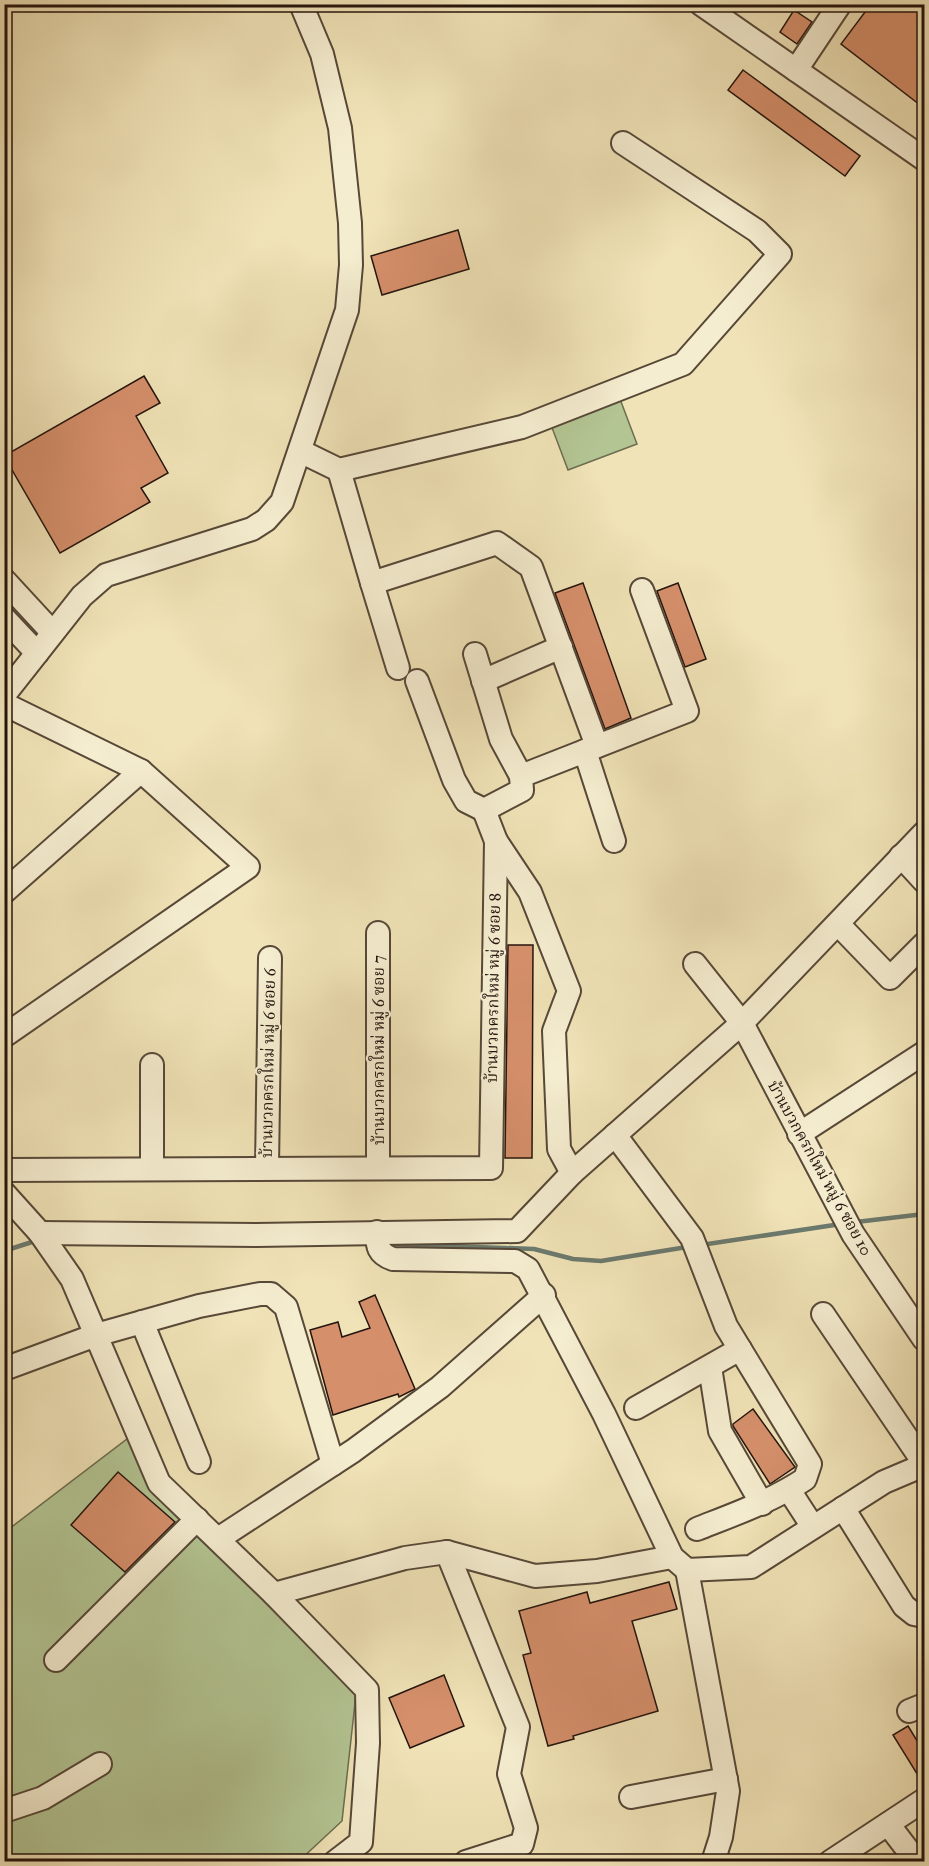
<svg xmlns="http://www.w3.org/2000/svg" width="929" height="1866" viewBox="0 0 929 1866" font-family="'IM FELL Great Primer','Noto Serif Thai',serif">
<style>
.green{fill:#b3c593;stroke:#6c6c50;stroke-width:1.5}
.lines{fill:none;stroke-linecap:round;stroke-linejoin:round}
.stream{stroke:#6b7a6e;stroke-width:4.5}
.building{fill:#d58f6b;stroke:#24140d;stroke-width:1.5}
.minor-casing{stroke:#574838;stroke-width:26}
.minor{stroke:#f5edd0;stroke-width:22}
.labels{text-anchor:middle;dominant-baseline:central;stroke-width:4.5;stroke-linejoin:round;paint-order:stroke}
.street-label{font-size:16px;fill:#24140d;stroke:#f5edd0}
</style>
<rect width="100%" height="100%" fill="#f0e3b7"/>
<filter id="stains"><feTurbulence type="fractalNoise" baseFrequency=".00333" numOctaves="4"/><feColorMatrix values="0 0 0 0 .2 0 0 0 0 .09 0 0 0 0 .02 0 0 0 .5 -.17"/></filter>
<radialGradient id="worn" r=".72"><stop offset=".6" stop-color="#630" stop-opacity="0"/><stop offset="1" stop-color="#630" stop-opacity=".3"/></radialGradient>
<g class="green">
<polygon points="620,399 637,444 568,470 551,425"/>
<polygon points="131,1436 166,1503 356,1694 342,1821 299,1861 5,1861 5,1532"/>
</g>
<g class="lines">
<g class="stream">
<polyline points="856,1222 924,1214"/>
<polyline points="396,1244 534,1249 573,1259 601,1261 687,1247"/>
<polyline points="701,1245 841,1224"/>
<polyline points="4,1251 32,1242"/>
</g>
</g>
<g class="building">
<polygon points="871,4 910,4 924,16 924,108 841,44"/>
<polygon points="794,10 812,22 797,44 780,32"/>
<polygon points="743,70 860,156 845,176 728,90"/>
<polygon points="458,230 469,269 382,295 371,256"/>
<polygon points="144,376 160,403 136,416 168,473 141,488 150,502 60,553 4,456"/>
<polygon points="583,583 631,718 605,729 555,593"/>
<polygon points="678,583 706,659 685,667 657,591"/>
<polygon points="508,945 533,945 532,1158 505,1158"/>
<polygon points="375,1295 415,1389 399,1397 398,1394 333,1415 310,1330 338,1322 342,1337 370,1328 359,1302"/>
<polygon points="753,1409 795,1467 770,1484 733,1426 733,1424"/>
<polygon points="118,1472 175,1522 125,1572 71,1525"/>
<polygon points="669,1582 677,1609 632,1621 658,1711 573,1736 574,1739 548,1746 523,1655 531,1653 519,1611 587,1592 590,1603"/>
<polygon points="444,1675 464,1726 410,1748 389,1698"/>
<polygon points="908,1726 924,1752 924,1785 893,1735"/>
</g>
<g class="lines">
<g class="minor-casing">
<g id="minor">
<polyline points="701,4 924,159"/>
<polyline points="796,70 840,4"/>
<polyline points="300,451 339,470 372,583 497,543 531,567 597,746"/>
<polyline points="339,470 522,427 683,364 780,254 757,231 623,143"/>
<polyline points="4,580 52,632"/>
<polyline points="372,583 398,668"/>
<polyline points="4,618 37,653"/>
<polyline points="475,654 501,739 521,776"/>
<polyline points="417,681 454,780 466,801 484,810 522,790 521,776 687,711 642,590"/>
<polyline points="483,681 561,647"/>
<polyline points="4,695 82,596 106,575 252,529 266,520 282,502 347,310 351,265 350,223 340,128 322,54 301,4"/>
<polyline points="4,704 141,771 248,867 4,1036"/>
<polyline points="585,751 614,841"/>
<polyline points="496,841 530,892 569,991 554,1031 559,1149 572,1173"/>
<polyline points="901,856 924,881"/>
<polyline points="4,892 141,771"/>
<polyline points="838,924 890,978 924,944"/>
<polyline points="695,964 742,1023 853,1234 924,1339"/>
<polyline points="799,1134 924,1053"/>
<path d="M 615,1135 L 692,1238 L 726,1326 L 810,1464 L 805,1479 C 772,1501 735,1514 697,1529"/>
<polyline points="378,1167 378,933"/>
<polyline points="152,1168 152,1065"/>
<polyline points="267,1168 270,958"/>
<polyline points="4,1170 491,1168 496,841 484,810"/>
<polyline points="4,1193 40,1233 72,1279 159,1483 274,1594 367,1690 368,1743 361,1842 335,1862"/>
<path d="M 377,1232 C 377,1246 378,1254 393,1259 L 515,1261 L 528,1269 L 604,1414 L 672,1557 L 687,1570 L 751,1567 L 884,1482 L 924,1465"/>
<polyline points="40,1233 256,1235 517,1231 572,1173 742,1023 924,833"/>
<polyline points="823,1314 924,1463"/>
<polyline points="142,1322 199,1462"/>
<polyline points="710,1367 720,1431 762,1504"/>
<polyline points="4,1369 96,1335 199,1306 260,1294 271,1294 286,1307 333,1464"/>
<polyline points="636,1408 740,1349"/>
<polyline points="789,1490 813,1527"/>
<polyline points="843,1508 904,1606 914,1614 924,1616"/>
<polyline points="218,1539 353,1451 440,1387 544,1295"/>
<polyline points="447,1552 518,1727 509,1774 526,1828 522,1844 466,1862"/>
<polyline points="687,1570 728,1791 721,1837 713,1862"/>
<polyline points="274,1594 405,1558 447,1552 535,1576 597,1571 672,1557"/>
<polyline points="56,1660 197,1519"/>
<polyline points="909,1711 924,1705"/>
<polyline points="631,1797 726,1779"/>
<polyline points="4,1811 43,1798 100,1764"/>
<polyline points="888,1824 917,1862"/>
<polyline points="830,1862 924,1800"/>
</g>
</g>
<use href="#minor" class="minor"/>
</g>
<g class="labels">
<g class="street-label">
<text transform="translate(493 988) rotate(-89)">บ้านบวกครกใหม่ หมู่ 6 ซอย 8</text>
<text transform="translate(378 1050) rotate(-90)">บ้านบวกครกใหม่ หมู่ 6 ซอย 7</text>
<text transform="translate(268 1063) rotate(-89)">บ้านบวกครกใหม่ หมู่ 6 ซอย 6</text>
<text transform="translate(820 1168) rotate(61)">บ้านบวกครกใหม่ หมู่ 6 ซอย 10</text>
</g>
</g>
<rect width="929" height="1866" fill="none" stroke="#f0e3b7" stroke-width="24"/>
<rect x="6" y="6" width="917" height="1854" fill="none" stroke="#24140d" stroke-width="3"/>
<rect x="12" y="12" width="905" height="1842" fill="none" stroke="#24140d" stroke-width="1.5"/>
<rect width="100%" height="100%" filter="url(#stains)"/>
<rect width="100%" height="100%" fill="url(#worn)"/>
</svg>
